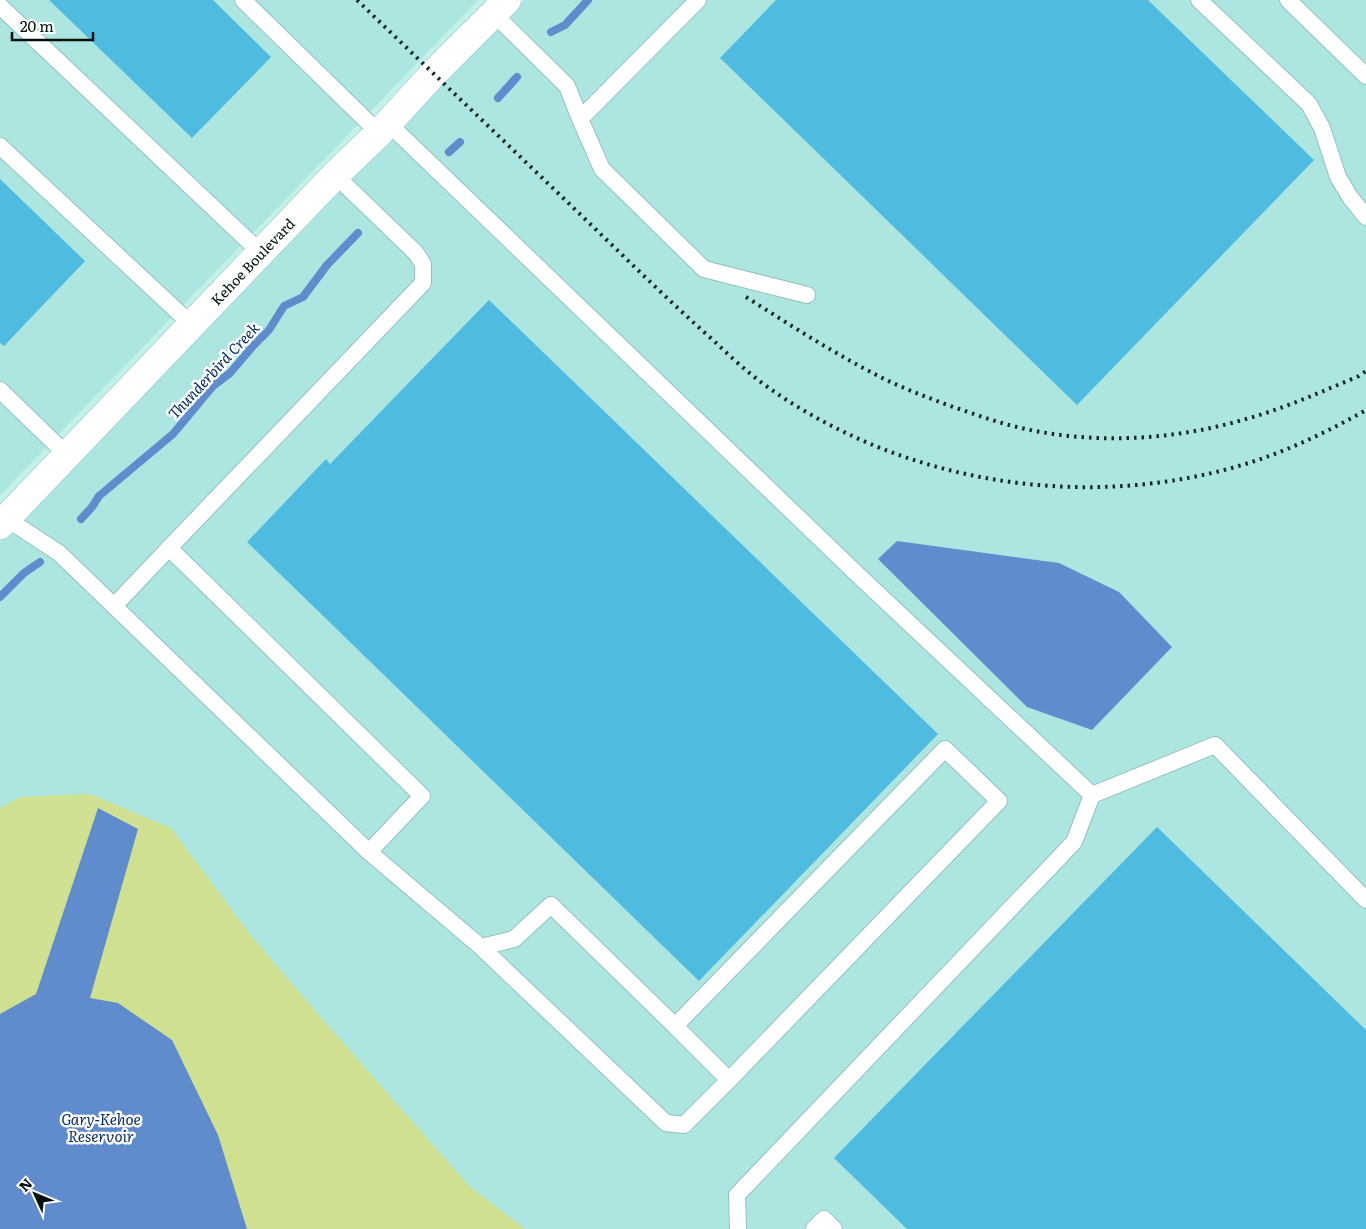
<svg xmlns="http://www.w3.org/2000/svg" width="1366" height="1229" viewBox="0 0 1366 1229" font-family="Literata,serif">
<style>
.built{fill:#ade6e0}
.green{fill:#cfe190}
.water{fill:#608bcd}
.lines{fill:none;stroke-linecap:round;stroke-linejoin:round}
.stream{stroke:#608bcd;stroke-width:8}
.building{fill:#50bbe0}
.service-casing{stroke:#94c1bd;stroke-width:18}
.minor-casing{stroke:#94c1bd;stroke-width:29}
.service{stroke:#fff;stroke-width:16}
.minor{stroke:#fff;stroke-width:28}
.rail{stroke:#182a28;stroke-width:4;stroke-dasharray:2.5 5;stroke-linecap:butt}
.labels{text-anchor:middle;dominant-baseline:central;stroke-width:5;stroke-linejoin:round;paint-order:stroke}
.street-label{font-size:14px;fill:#010f0e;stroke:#fff}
.water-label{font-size:15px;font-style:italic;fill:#042d68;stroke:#fff}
</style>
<rect width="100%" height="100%" fill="#c2f0eb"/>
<g class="built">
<polygon points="0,0 478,0 0,495"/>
<polygon points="525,0 1366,0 1366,1229 0,1229 0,543"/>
</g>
<polygon class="green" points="90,794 171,828 252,937 324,1021 469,1186 525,1229 0,1229 0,808 20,797"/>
<g class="water">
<polygon points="897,541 1059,563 1119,592 1172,647 1092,730 1027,707 878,559"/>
<polygon points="98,808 138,829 90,998 118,1003 172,1040 218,1135 247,1229 0,1229 0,1014 36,994"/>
</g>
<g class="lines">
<g class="stream">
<polyline points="551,32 565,25 588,0"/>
<polyline points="498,98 517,77"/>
<polyline points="449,152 460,142"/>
<polyline points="81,519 92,507 99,496 173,434 213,386 230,373 253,346 269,330 284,306 303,297 327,265 358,233"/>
<polyline points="0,597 24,573 40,562"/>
</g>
</g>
<g class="building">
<polygon points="49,0 213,0 271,57 192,138"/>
<polygon points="776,0 1148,0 1314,160 1077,405 720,58"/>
<polygon points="0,179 85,261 4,346 0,343"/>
<polygon points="489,300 938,734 699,981 247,542 326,459 330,464"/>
<polygon points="1157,827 1366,1030 1366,1229 907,1229 834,1158"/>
</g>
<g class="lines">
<g class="service-casing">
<g id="service">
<polyline points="243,0 379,133"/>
<polyline points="1199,0 1309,104 1322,128 1338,177 1350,197 1366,217"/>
<polyline points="1288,0 1366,76"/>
<polyline points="0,6 261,253"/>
<polyline points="494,14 567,86 580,119 698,0"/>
<polyline points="580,119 602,169 704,269 807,295"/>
<polyline points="389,124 858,575 1092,795 1215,745 1366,900"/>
<polyline points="0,146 192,325"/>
<polyline points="335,175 416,253 423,264 423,283 169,548 422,796 369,852"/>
<polyline points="0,390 68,456"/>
<polyline points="0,513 7,519 59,553 369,852 481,947 666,1123 684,1125 729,1080 999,801 945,749 675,1026 551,905 514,939 481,947"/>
<polyline points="114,606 169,548"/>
<polyline points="675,1026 729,1080"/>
<polyline points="738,1229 737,1195 1074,842 1092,795"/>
<polyline points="814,1229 824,1219 834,1229"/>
</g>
</g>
<g class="minor-casing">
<g id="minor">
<path id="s1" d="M 0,525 L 335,175 L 379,133 L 433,74 L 507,0"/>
</g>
</g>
<use href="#service" class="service"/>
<use href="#minor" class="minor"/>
<g class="rail">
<path d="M 357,0 C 442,82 528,164 613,246 C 646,278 679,310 714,341 C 731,357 749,374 769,388 C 901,481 1073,510 1228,469 C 1277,456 1322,435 1366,410"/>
<path d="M 746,297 C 787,323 827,349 869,371 C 896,386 924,396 953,407 C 966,411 979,416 992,420 C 1073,446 1165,443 1246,419 C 1285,408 1321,392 1359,376 L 1366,371"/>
</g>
</g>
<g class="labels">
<g class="street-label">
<text stroke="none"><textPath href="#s1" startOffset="365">Kehoe Boulevard</textPath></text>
</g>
<g class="water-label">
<text transform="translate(213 370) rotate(-47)">Thunderbird Creek</text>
<text x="101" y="1118">Gary-Kehoe<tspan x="101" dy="17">Reservoir</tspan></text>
</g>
</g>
<g transform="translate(35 1194) rotate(314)" stroke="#ffffff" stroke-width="4" paint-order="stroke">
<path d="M0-4L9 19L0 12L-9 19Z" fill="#010f0e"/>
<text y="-8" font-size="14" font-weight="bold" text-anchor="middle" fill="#010f0e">N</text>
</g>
<path d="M12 32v8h81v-8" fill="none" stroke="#010f0e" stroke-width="2.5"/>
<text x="20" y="32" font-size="15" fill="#010f0e" stroke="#ffffff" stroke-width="4" paint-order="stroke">20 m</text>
</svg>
